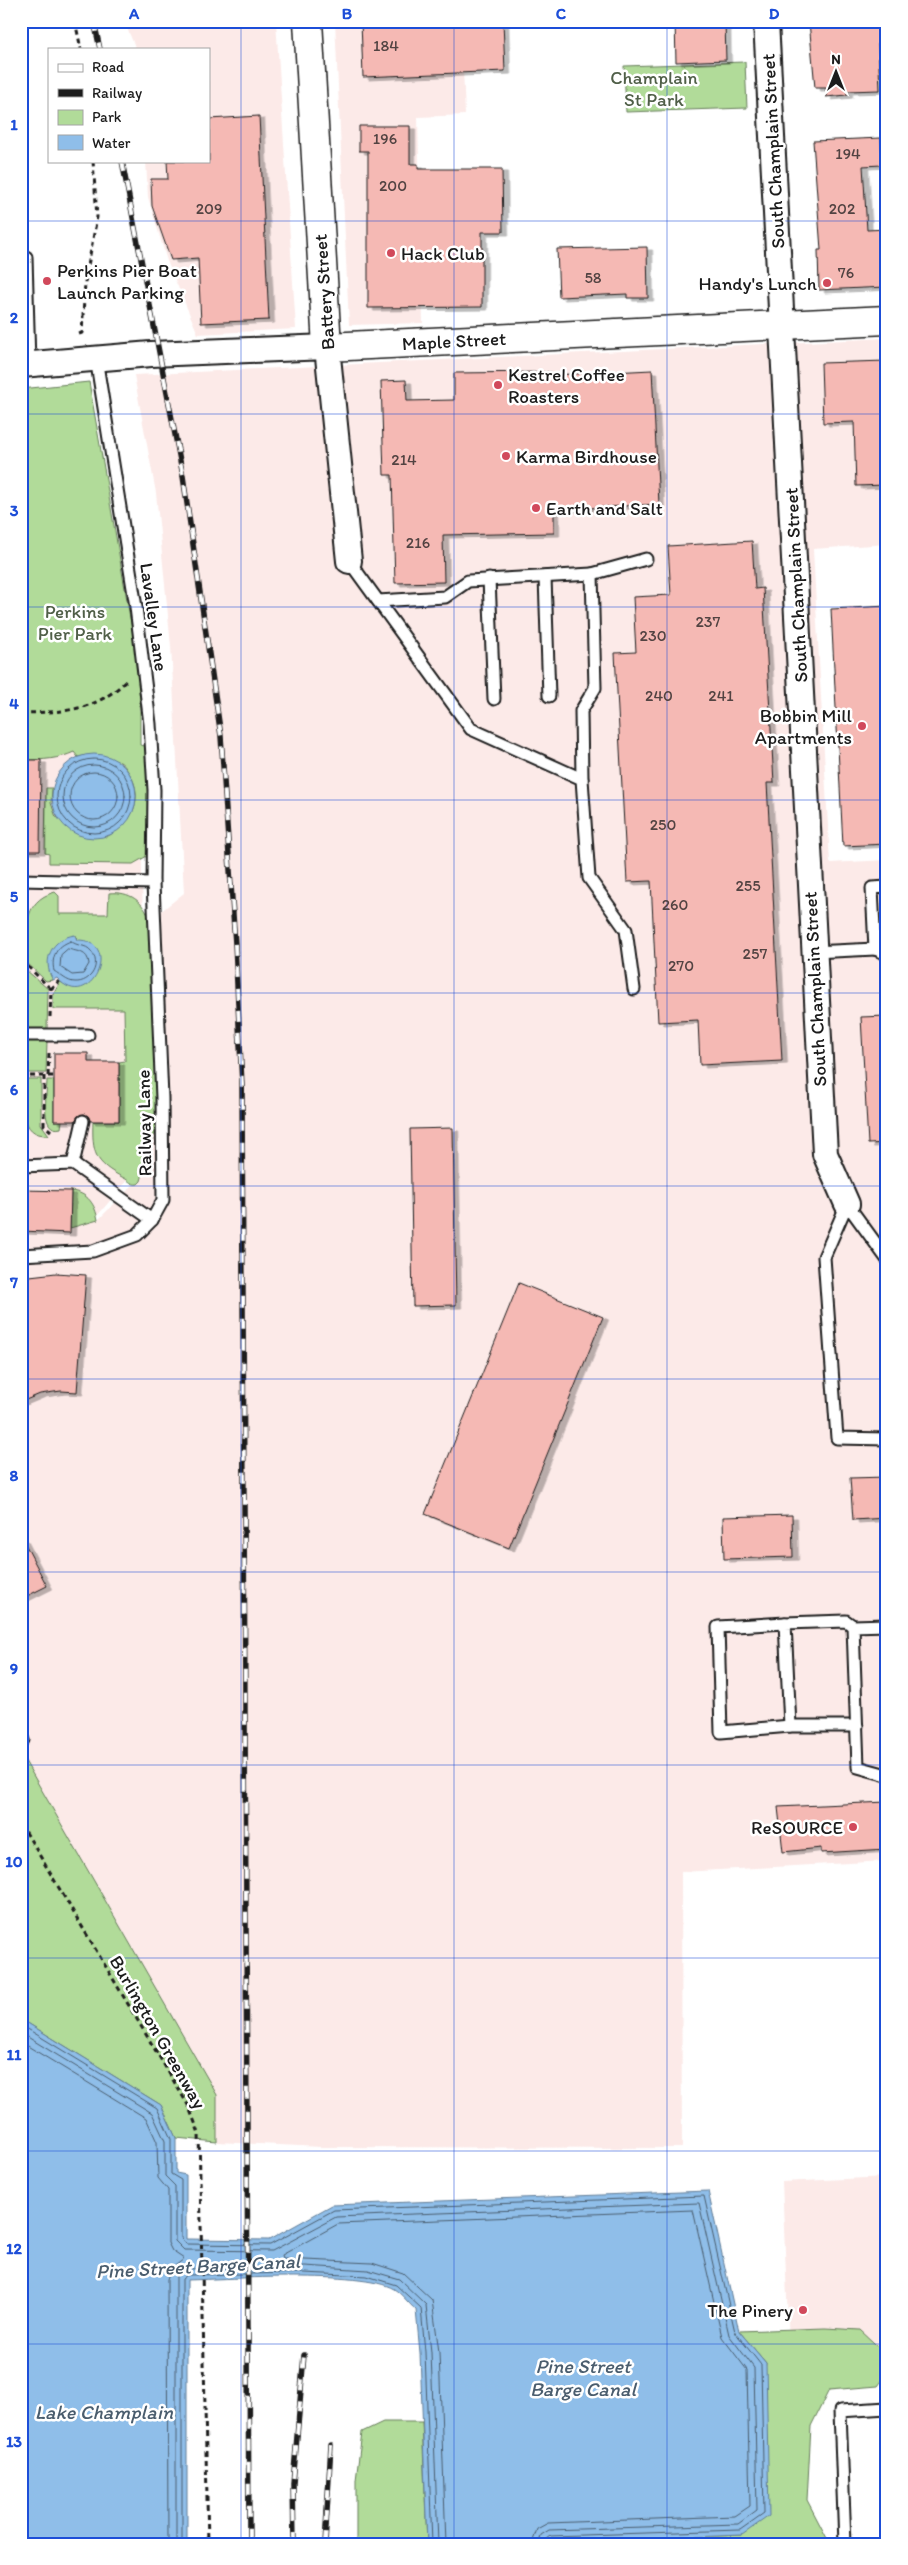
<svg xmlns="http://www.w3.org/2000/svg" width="908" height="2565" viewBox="0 0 908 2565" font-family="Itim,sans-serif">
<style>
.built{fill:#fceae8}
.green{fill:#b1db99;stroke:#667c5a}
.water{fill:#8fbee9;stroke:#617d97}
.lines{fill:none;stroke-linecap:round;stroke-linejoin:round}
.shore{stroke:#4a5d6e;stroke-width:1}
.building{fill:#f5b9b4;stroke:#1c1c1c;filter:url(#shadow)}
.lane-casing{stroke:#1c1c1c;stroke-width:15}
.street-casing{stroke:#1c1c1c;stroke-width:28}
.secondary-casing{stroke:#1c1c1c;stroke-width:31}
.path{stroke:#1c1c1c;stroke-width:3;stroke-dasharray:5 4;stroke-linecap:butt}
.lane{stroke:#fff;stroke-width:11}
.street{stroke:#fff;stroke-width:24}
.secondary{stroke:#fff;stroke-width:28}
.rail-casing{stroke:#1c1c1c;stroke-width:5.5}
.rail{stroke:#fff;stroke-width:4;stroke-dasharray:11;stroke-linecap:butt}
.grid{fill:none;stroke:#1d4ed8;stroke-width:1;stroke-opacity:0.55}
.poi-dot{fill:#d1495b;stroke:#fff;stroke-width:2}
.labels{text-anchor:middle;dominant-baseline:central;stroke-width:5;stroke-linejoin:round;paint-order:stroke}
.number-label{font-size:16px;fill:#524342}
.park-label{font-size:19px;fill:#505f48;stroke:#fff}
.street-label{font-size:19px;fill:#1c1c1c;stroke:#fff}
.poi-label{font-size:19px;fill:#1c1c1c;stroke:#fff;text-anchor:start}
.water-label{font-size:20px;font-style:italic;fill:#4a5d6e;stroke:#fff}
.neatline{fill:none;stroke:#1d4ed8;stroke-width:2}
.grid-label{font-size:16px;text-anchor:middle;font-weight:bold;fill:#1d4ed8}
</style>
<defs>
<filter id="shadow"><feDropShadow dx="5.5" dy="3" stdDeviation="0" flood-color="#0004"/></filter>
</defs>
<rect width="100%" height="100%" fill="#fff"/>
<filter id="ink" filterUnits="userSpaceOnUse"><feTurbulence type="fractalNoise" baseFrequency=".02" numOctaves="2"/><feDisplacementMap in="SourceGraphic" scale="10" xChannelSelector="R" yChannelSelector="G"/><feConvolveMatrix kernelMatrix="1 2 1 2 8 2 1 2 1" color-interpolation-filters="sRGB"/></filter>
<g filter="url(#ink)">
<g class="built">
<polygon points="124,21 276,21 296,329 198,334 167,261 148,197 146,161 209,161 209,49 136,49"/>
<polygon points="335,21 461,21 465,115 418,117 423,323 349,325"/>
<polygon points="887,338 887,544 813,549 830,863 887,860 887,1861 681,1872 682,2148 321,2147 217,2142 217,2095 21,1754 21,746 140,745 143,934 132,1175 97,1216 70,1223 70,1228 98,1220 133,1185 138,1184 150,920 184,893 171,646 156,493 134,375"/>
<polygon points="887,2177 887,2362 790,2367 782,2182"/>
</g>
<g class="green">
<polygon points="745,62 747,108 626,112 624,66"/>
<path d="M 89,382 L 140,675 L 140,745 L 150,747 L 150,770 L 147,781 L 150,785 L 154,845 L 147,856 L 133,864 L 49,863 L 49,854 L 45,853 L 46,788 L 52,788 L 51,803 L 56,817 L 106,837 C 129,826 144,803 132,778 C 129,773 125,765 120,762 C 115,760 106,760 100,759 C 93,758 84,755 78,757 L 74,752 C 59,759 43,760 26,760 L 26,753 L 21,753 L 21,389 Z"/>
<path d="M 55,892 L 59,896 L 59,914 L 108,914 L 109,893 C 130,891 143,901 150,920 L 158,1117 L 141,1181 L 138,1184 C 131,1185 130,1181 124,1178 C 94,1163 92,1153 93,1121 L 119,1121 L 119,1062 L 125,1061 L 124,1009 L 53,1009 L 53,995 L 60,982 L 68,986 L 77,940 L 76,935 L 50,974 L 53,980 L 46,981 L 26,962 C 26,934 21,901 55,892 Z"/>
<polygon points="26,970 48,989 47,1029 24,1029"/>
<polygon points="24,1040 47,1041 46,1073 24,1073"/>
<path d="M 25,1079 L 41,1079 L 41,1124 L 49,1135 C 17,1137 24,1101 25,1079 Z"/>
<path d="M 47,1080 L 54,1080 L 54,1121 L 62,1121 L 61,1128 C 39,1134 47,1093 47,1080 Z"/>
<path d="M 71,1191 C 88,1193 95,1204 98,1220 L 70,1228 Z"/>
<polygon points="21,1754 217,2095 217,2142 176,2138 161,2105 21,2019"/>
<polygon points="825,2328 860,2330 887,2355 887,2374 878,2386 829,2390 811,2426 807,2500 830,2544 527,2544 742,2535 766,2363 739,2331"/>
<polygon points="383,2422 422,2422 427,2544 356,2544 356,2480 362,2432"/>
</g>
<g class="water">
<circle cx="94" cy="796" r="42"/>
<path d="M 75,935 L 77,940 C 124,939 90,1016 57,978 L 53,980 C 41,960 52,938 75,935 Z"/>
<path d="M 21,2019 L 161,2105 L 176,2138 L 176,2173 L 186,2175 L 186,2239 L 269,2240 L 332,2205 L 708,2191 L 739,2331 L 766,2363 L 769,2516 L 742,2535 L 527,2544 L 427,2544 L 420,2353 L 416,2310 C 409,2304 402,2294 394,2289 C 361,2270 229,2279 187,2280 L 187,2544 L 21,2544 Z"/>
</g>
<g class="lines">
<g class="shore">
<circle cx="94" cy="796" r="37"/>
<circle cx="94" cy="796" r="31"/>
<circle cx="94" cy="796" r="24"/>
<path d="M 71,941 C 77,947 86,944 91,951 C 102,964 91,983 75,982 C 67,982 61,975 54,971 C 51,957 56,946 71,941 Z"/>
<path d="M 68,949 C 78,952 88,951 89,964 L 83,974 L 72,975 L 60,967 L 61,955 Z"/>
<polyline points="21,2025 157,2108 171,2139 171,2174 181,2180 181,2238 186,2244 270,2245 334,2210 704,2196 735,2332 761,2365 764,2513 740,2530 551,2536 547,2539 546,2544"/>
<polyline points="21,2033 152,2113 165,2141 165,2176 175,2186 175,2241 184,2250 272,2251 336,2217 699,2203 729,2335 754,2368 757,2510 738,2524 549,2530 541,2535 539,2544"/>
<polyline points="21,2042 146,2118 157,2142 158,2178 168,2190 168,2243 172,2251 184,2259 171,2269 167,2280 168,2544"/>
<polyline points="176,2544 176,2276 187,2269 305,2266 368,2270 399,2279 426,2305 431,2352 438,2544"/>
<polyline points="182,2544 182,2279 187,2275 304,2273 367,2276 396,2285 421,2308 425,2352 432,2544"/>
<polyline points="446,2544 439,2352 432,2300 403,2273 372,2263 283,2259 282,2255 338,2224 693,2210 722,2337 747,2370 750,2506 735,2516 548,2523 537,2529 532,2544"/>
</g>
</g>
<g class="building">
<polygon points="361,21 503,21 505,71 363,77"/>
<polygon points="675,21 725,21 726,60 676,62"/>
<polygon points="809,21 881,21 882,44 878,44 880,90 847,91 847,95 826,97 826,88 815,88"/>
<polygon points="259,116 269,320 201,323 198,258 171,260 152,206 151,179 168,179 167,161 209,161 209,119"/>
<polygon points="359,126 410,126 410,164 418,164 418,169 502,169 503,232 482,232 482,307 368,308 368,151 359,151"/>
<polygon points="881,138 882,165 863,166 867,230 887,229 887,287 819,290 818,250 821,250 813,141"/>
<polygon points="647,247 648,298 627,298 627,294 559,297 557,249"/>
<polygon points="887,361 887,485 856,486 854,422 823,423 821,363"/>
<polygon points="652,370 659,504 554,510 554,533 443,535 444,582 395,583 392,475 384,475 381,381 406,380 407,401 454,400 454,373 551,372 552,375"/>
<polygon points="752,541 755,589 763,588 774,783 767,783 782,1061 700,1065 698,1020 658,1022 651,881 627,882 615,653 636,652 633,597 671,595 668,546"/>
<polygon points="887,606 887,844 843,846 831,609"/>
<polygon points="21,760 41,760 40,851 21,851"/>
<polygon points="887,1016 887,1143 868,1144 861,1017"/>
<polygon points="54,1053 88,1053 88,1062 119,1062 119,1121 90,1121 88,1116 84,1114 78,1116 75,1121 54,1121"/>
<polygon points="453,1128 456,1305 413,1306 410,1129"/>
<polygon points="21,1190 71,1191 70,1233 21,1231"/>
<polygon points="56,1273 86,1275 77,1392 61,1391 40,1394 21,1402 21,1277"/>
<polygon points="519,1283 603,1317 509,1548 425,1514"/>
<polygon points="887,1477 887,1518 853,1520 850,1478"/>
<polygon points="792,1515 793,1557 724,1559 723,1517"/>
<polygon points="21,1536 47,1586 21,1599"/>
<polygon points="887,1802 887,1849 821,1853 821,1848 783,1852 778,1807"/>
</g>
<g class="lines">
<g class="lane-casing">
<g id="lane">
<polyline points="21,257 26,257 29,364"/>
<polyline points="349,561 471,729 582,779 589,878 626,930 634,989"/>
<polyline points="592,574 646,559"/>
<polyline points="545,577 549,696"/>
<polyline points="489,579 494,699"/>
<polyline points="378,601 445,597 468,581 592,574 595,688 581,711 582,779"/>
<polyline points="21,880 153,883"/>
<polyline points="887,887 872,888 875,949 887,954"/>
<polyline points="813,952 875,949"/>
<polyline points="21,1035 88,1035"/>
<polyline points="73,1164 83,1121"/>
<polyline points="21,1166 73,1164 152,1220"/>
<polyline points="21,1255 93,1251 137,1235 152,1220 163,1200 162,1098 153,883 154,790 150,724 136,607 96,358"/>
<polyline points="887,1259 847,1204 824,1257 837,1438 887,1439"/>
<polyline points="785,1623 718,1627 721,1732 790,1726"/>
<polyline points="887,1625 853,1626 858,1767 887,1775"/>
<polyline points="853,1626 846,1621 785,1623 790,1726 857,1726"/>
<polyline points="21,1736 23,1740"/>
<polyline points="845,2544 840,2411 887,2408"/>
</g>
</g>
<g class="street-casing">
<g id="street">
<polyline points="766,21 825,1154 847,1204"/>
<polyline points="21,365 151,354 327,347 349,561"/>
</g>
</g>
<g class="secondary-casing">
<polyline id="secondary" points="308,21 327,347 887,320"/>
</g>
<g class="path">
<polyline points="75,21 81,49"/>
<polyline points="79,334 82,333 85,282 97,217 93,161"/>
<path d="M 21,713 C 64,712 95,712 127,680"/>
<polyline points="21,960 51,989"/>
<polyline points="50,1017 51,989 59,981"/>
<polyline points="21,1076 54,1076"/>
<polyline points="44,1076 44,1125 51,1131"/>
<polyline points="48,1076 49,1053"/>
<polyline points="21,1824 188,2105 199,2133 208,2544"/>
</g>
<use href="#lane" class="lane"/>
<use href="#street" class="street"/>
<use href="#secondary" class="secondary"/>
<g class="rail-casing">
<g id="rail">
<polyline points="94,21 100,49"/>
<polyline points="122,161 183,476 221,736 235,944 242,1085 249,2544"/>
<polyline points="294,2544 293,2483 304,2355"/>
<polyline points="325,2544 331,2445"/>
</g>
</g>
<use href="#rail" class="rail"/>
</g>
</g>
<path class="grid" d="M 241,21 L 241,2544M 454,21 L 454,2544M 667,21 L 667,2544M 21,221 L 887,221M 21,414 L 887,414M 21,607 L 887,607M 21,800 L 887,800M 21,993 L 887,993M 21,1186 L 887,1186M 21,1379 L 887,1379M 21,1572 L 887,1572M 21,1765 L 887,1765M 21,1958 L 887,1958M 21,2151 L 887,2151M 21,2344 L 887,2344"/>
<g class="poi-dot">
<circle cx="391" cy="253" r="5"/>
<circle cx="47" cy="281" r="5"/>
<circle cx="827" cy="283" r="5"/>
<circle cx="498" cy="385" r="5"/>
<circle cx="506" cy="456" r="5"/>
<circle cx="536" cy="508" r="5"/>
<circle cx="862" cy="726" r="5"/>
<circle cx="853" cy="1827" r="5"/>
<circle cx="803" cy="2310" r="5"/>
</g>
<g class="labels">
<g class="number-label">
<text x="386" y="45">184</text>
<text x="385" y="138">196</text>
<text x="848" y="153">194</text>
<text x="393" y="185">200</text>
<text x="209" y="208">209</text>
<text x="842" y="208">202</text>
<text x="846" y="272">76</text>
<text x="593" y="277">58</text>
<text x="404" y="459">214</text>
<text x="418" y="542">216</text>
<text x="708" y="621">237</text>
<text x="653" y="635">230</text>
<text x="659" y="695">240</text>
<text x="721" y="695">241</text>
<text x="663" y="824">250</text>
<text x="748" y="885">255</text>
<text x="675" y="904">260</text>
<text x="755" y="953">257</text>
<text x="681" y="965">270</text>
</g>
<g class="park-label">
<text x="654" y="77">Champlain<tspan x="654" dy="22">St Park</tspan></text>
<text x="75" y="611">Perkins<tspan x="75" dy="22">Pier Park</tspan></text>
</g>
<g class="street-label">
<text transform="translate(773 151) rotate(-93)">South Champlain Street</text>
<text transform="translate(324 292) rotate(-94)">Battery Street</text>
<text transform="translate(454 341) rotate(-3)">Maple Street</text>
<text transform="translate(796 585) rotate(-93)">South Champlain Street</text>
<text transform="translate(154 617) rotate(82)">Lavalley Lane</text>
<text transform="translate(815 989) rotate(-93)">South Champlain Street</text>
<text transform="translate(144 1123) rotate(-91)">Railway Lane</text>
<text transform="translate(158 2032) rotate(60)">Burlington Greenway</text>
</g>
<g class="poi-label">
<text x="401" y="253">Hack Club</text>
<text x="57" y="270">Perkins Pier Boat<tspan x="57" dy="22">Launch Parking</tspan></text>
<text x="817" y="283" text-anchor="end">Handy's Lunch</text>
<text x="508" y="374">Kestrel Coffee<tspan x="508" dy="22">Roasters</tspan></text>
<text x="516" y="456">Karma Birdhouse</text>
<text x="546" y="508">Earth and Salt</text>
<text x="852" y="715" text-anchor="end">Bobbin Mill<tspan x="852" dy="22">Apartments</tspan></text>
<text x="843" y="1827" text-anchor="end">ReSOURCE</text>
<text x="793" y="2310" text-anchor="end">The Pinery</text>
</g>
<g class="water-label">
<text transform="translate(198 2266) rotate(-3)">Pine Street Barge Canal</text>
<text x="583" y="2366">Pine Street<tspan x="583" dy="23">Barge Canal</tspan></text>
<text x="104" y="2412">Lake Champlain</text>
</g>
</g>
<rect width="908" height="2565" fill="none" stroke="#fff" stroke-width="55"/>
<rect x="48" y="48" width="162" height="115" fill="#ffffff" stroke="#a4a4a4"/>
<rect x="58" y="64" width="25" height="8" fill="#ffffff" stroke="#a4a4a4"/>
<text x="92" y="72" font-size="15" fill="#1c1c1c">Road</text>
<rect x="58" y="89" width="25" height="8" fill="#1c1c1c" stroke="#a4a4a4"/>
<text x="92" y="98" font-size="15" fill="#1c1c1c">Railway</text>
<rect x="58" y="110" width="25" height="15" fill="#b1db99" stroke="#a4a4a4"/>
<text x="92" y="122" font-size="15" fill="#1c1c1c">Park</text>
<rect x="58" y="135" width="25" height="15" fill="#8fbee9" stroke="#a4a4a4"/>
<text x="92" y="148" font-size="15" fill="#1c1c1c">Water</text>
<g transform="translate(836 72)" stroke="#ffffff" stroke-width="4" paint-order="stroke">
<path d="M0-4L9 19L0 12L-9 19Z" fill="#1c1c1c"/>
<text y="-8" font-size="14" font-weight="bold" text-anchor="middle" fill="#1c1c1c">N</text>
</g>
<rect x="28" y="28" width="852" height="2510" class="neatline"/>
<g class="grid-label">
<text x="134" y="19">A</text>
<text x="347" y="19">B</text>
<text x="561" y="19">C</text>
<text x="774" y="19">D</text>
<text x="14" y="130">1</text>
<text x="14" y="323">2</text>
<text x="14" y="516">3</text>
<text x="14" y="709">4</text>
<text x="14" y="902">5</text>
<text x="14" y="1095">6</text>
<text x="14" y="1288">7</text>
<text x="14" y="1481">8</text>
<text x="14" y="1674">9</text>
<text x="14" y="1867">10</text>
<text x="14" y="2060">11</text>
<text x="14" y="2254">12</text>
<text x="14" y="2447">13</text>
</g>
</svg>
